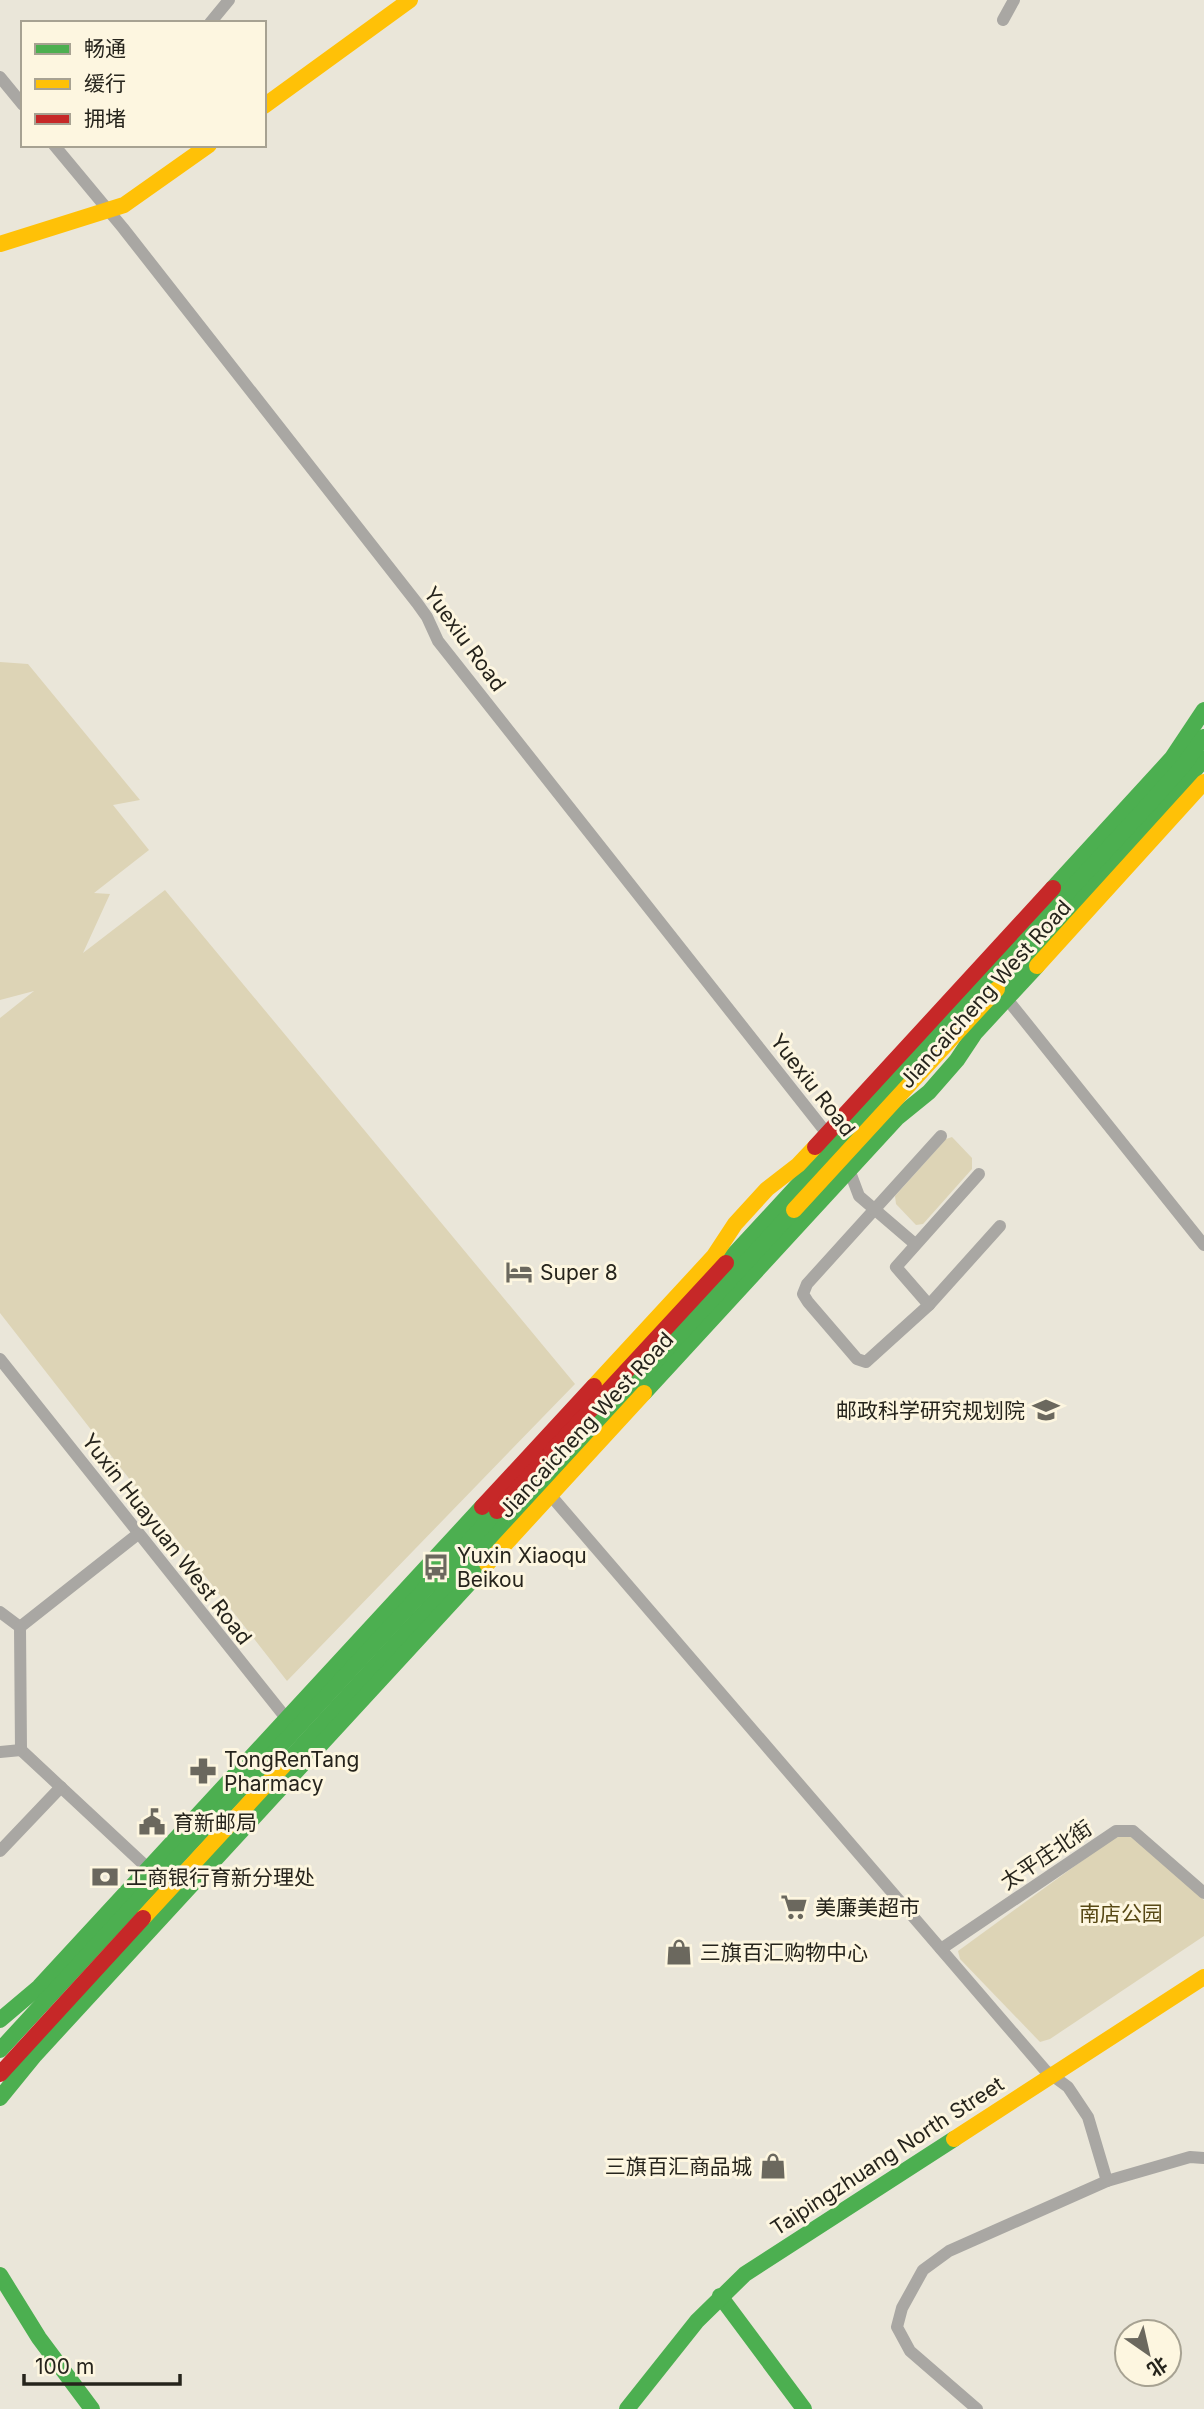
<svg xmlns="http://www.w3.org/2000/svg" width="1204" height="2409" viewBox="0 0 1204 2409" font-family="Inter,'Noto Sans SC',sans-serif">
<style>
.green{fill:#ddd4b6}
.lines{fill:none;stroke-linecap:round;stroke-linejoin:round}
.street{stroke:#a9a7a3;stroke-width:12}
.fast{stroke:#4caf50;stroke-width:16}
.slow{stroke:#ffc107;stroke-width:16}
.jam{stroke:#c62828;stroke-width:16}
.labels{text-anchor:middle;dominant-baseline:central;stroke-width:6;stroke-linejoin:round;paint-order:stroke}
.street-label{font-size:21px;fill:#26241c;stroke:#fdf6e0}
.poi-label{font-size:21px;fill:#26241c;stroke:#fdf6e0;text-anchor:start}
.park-label{font-size:21px;fill:#584915;stroke:#fdf6e0}
</style>
<rect width="100%" height="100%" fill="#eae6d9"/>
<g class="green">
<polygon points="0,662 28,664 140,800 113,805 149,850 94,893 110,894 83,953 165,890 575,1384 287,1681 0,1313 0,1018 34,991 0,1000"/>
<polygon points="952,1137 972,1158 972,1169 923,1224 916,1225 896,1204 895,1196 946,1139"/>
<polygon points="1131,1834 1204,1900 1204,1936 1050,2039 1040,2042 960,1959 958,1951 1116,1836"/>
</g>
<g class="lines">
<g class="street">
<polyline points="1003,20 1014,0"/>
<polyline points="210,23 229,0"/>
<polyline points="0,77 23,105"/>
<polyline points="54,145 123,228 417,603 427,617 438,641 832,1140"/>
<polyline points="1003,994 1204,1245"/>
<polyline points="941,1136 807,1284 803,1294 808,1302 857,1359 866,1362 929,1305 1000,1226"/>
<polyline points="847,1164 859,1196 915,1244"/>
<polyline points="929,1305 896,1267 979,1174"/>
<polyline points="0,1359 290,1723"/>
<polyline points="546,1490 1045,2070 1068,2087 1088,2117 1107,2181 1190,2157 1204,2158"/>
<polyline points="0,1612 20,1627 21,1750 153,1873"/>
<polyline points="20,1627 138,1534"/>
<polyline points="0,1752 21,1750"/>
<polyline points="0,1851 61,1787"/>
<polyline points="941,1949 1116,1831 1133,1831 1204,1893"/>
<polyline points="977,2409 910,2351 897,2327 902,2308 923,2270 949,2251 1107,2181"/>
</g>
<g class="fast">
<polyline points="1053,888 1172,758 1204,710"/>
<polyline points="997,989 1164,807 1204,759"/>
<polyline points="726,1263 1149,804 1182,767 1204,737"/>
<polyline points="644,1393 897,1118 929,1092 957,1060 975,1033 1037,966"/>
<polyline points="287,1762 794,1210"/>
<polyline points="0,2020 39,1987 482,1507"/>
<polyline points="0,2050 497,1511"/>
<polyline points="0,2098 35,2055 487,1564"/>
<polyline points="0,2275 39,2338 92,2409"/>
<polyline points="720,2296 804,2409"/>
<polyline points="627,2409 697,2321 745,2274 954,2139"/>
</g>
<g class="slow">
<polyline points="264,106 410,0"/>
<polyline points="0,244 124,205 209,145"/>
<polyline points="1037,966 1204,782"/>
<polyline points="794,1210 997,989"/>
<polyline points="594,1386 714,1256 735,1224 767,1189 798,1165 815,1147"/>
<polyline points="487,1564 644,1393"/>
<polyline points="143,1918 287,1762"/>
<polyline points="954,2139 1204,1977"/>
</g>
<g class="jam">
<polyline points="815,1147 1053,888"/>
<polyline points="482,1507 594,1386"/>
<polyline points="497,1511 726,1263"/>
<polyline points="0,2074 143,1918"/>
</g>
</g>
<defs>
<g id="hotel-bare" transform="scale(2.1)"><path d="M-6-4.5h1.5V1H6V5H4.5V3h-9V5H-6ZM-4 0a1.8 1.8 0 1 1 3.6 0ZM.5 0V-2.5h3Q6-2.5 6 0Z" fill="#6b685e" stroke="#fdf6e0" stroke-width="2.5" paint-order="stroke"/></g>
<g id="university-bare" transform="scale(2.1)"><path d="M0-5L7-2L0 1L-7-2ZM-4 1L0 2.5L4 1V4Q0 6-4 4Z" fill="#6b685e" stroke="#fdf6e0" stroke-width="2.5" paint-order="stroke"/></g>
<g id="bus-bare" transform="scale(2.1)"><path d="M-5-6H5V4H4V6H2V4H-2V6H-4V4H-5ZM-3.5-4V0h7V-4ZM-3.5 1.2v1.5H-2V1.2ZM2 1.2v1.5H3.5V1.2Z" fill="#6b685e" stroke="#fdf6e0" stroke-width="2.5" paint-order="stroke"/></g>
<g id="pharmacy-bare" transform="scale(2.1)"><path d="M-2-6h4v4h4v4h-4v4h-4v-4h-4v-4h4Z" fill="#6b685e" stroke="#fdf6e0" stroke-width="2.5" paint-order="stroke"/></g>
<g id="civic-bare" transform="scale(2.1)"><path d="M-.6-6.5H3V-4.5H.6V-3L4-1V1h2V6H-6V1h2V-1L-.6-3ZM-1.2 2.5V6h2.4V2.5Z" fill="#6b685e" stroke="#fdf6e0" stroke-width="2.5" paint-order="stroke"/></g>
<g id="bank-bare" transform="scale(2.1)"><path d="M-6-4H6V4H-6ZM0-2.3a2.3 2.3 0 1 0 0 4.6a2.3 2.3 0 1 0 0-4.6Z" fill="#6b685e" stroke="#fdf6e0" stroke-width="2.5" paint-order="stroke"/></g>
<g id="supermarket-bare" transform="scale(2.1)"><path d="M-6-5.5h2.5l.6 2H6L4.5 2H-2.5L-4.4-4H-6ZM-1.5 3.2a1.3 1.3 0 1 0 .1 0ZM3 3.2a1.3 1.3 0 1 0 .1 0Z" fill="#6b685e" stroke="#fdf6e0" stroke-width="2.5" paint-order="stroke"/></g>
<g id="shop-bare" transform="scale(2.1)"><path d="M-5-2.5h2.3a2.7 3.5 0 0 1 5.4 0H5L5.5 6h-11ZM-1.5-2.5h3a1.5 2.3 0 0 0-3 0Z" fill="#6b685e" stroke="#fdf6e0" stroke-width="2.5" paint-order="stroke"/></g>
</defs>
<g fill-rule="evenodd">
<use href="#hotel-bare" x="519" y="1272"/>
<use href="#university-bare" x="1046" y="1410"/>
<use href="#bus-bare" x="436" y="1567"/>
<use href="#pharmacy-bare" x="203" y="1771"/>
<use href="#civic-bare" x="152" y="1822"/>
<use href="#bank-bare" x="105" y="1877"/>
<use href="#supermarket-bare" x="794" y="1907"/>
<use href="#shop-bare" x="679" y="1952"/>
<use href="#shop-bare" x="773" y="2166"/>
</g>
<g class="labels">
<g class="street-label">
<text transform="translate(465 639) rotate(54)">Yuexiu Road</text>
<text transform="translate(985 994) rotate(-48)">Jiancaicheng West Road</text>
<text transform="translate(813 1085) rotate(52)">Yuexiu Road</text>
<text transform="translate(586 1425) rotate(-47)">Jiancaicheng West Road</text>
<text transform="translate(167 1539) rotate(52)">Yuxin Huayuan West Road</text>
<text transform="translate(1046 1855) rotate(-34)">太平庄北街</text>
<text transform="translate(887 2156) rotate(-33)">Taipingzhuang North Street</text>
</g>
<g class="poi-label">
<text x="540" y="1272">Super 8</text>
<text x="1025" y="1410" text-anchor="end">邮政科学研究规划院</text>
<text x="457" y="1555">Yuxin Xiaoqu<tspan x="457" dy="24">Beikou</tspan></text>
<text x="224" y="1759">TongRenTang<tspan x="224" dy="24">Pharmacy</tspan></text>
<text x="173" y="1822">育新邮局</text>
<text x="126" y="1877">工商银行育新分理处</text>
<text x="815" y="1907">美廉美超市</text>
<text x="700" y="1952">三旗百汇购物中心</text>
<text x="752" y="2166" text-anchor="end">三旗百汇商品城</text>
</g>
<g class="park-label">
<text x="1121" y="1913">南店公园</text>
</g>
</g>
<rect x="21" y="21" width="245" height="126" fill="#fdf6e0" stroke="#a7a292" stroke-width="2"/>
<rect x="35" y="44" width="35" height="10" fill="#4caf50" stroke="#a7a292" stroke-width="2"/>
<text x="84" y="56" font-size="21" fill="#26241c">畅通</text>
<rect x="35" y="79" width="35" height="10" fill="#ffc107" stroke="#a7a292" stroke-width="2"/>
<text x="84" y="91" font-size="21" fill="#26241c">缓行</text>
<rect x="35" y="114" width="35" height="10" fill="#c62828" stroke="#a7a292" stroke-width="2"/>
<text x="84" y="126" font-size="21" fill="#26241c">拥堵</text>
<g transform="translate(1148 2353) rotate(146)"><circle r="33" fill="#fdf6e0" stroke="#a7a292" stroke-width="2"/>
<path d="M0-5L12 26L0 18L-12 26Z" fill="#6b685e"/>
<text y="-10" font-size="19" font-weight="bold" text-anchor="middle" fill="#26241c">北</text>
</g>
<path d="M24 2374v10h156v-10" fill="none" stroke="#26241c" stroke-width="3.5"/>
<text x="35" y="2374" font-size="21" fill="#26241c" stroke="#fdf6e0" stroke-width="5" paint-order="stroke">100 m</text>
</svg>
